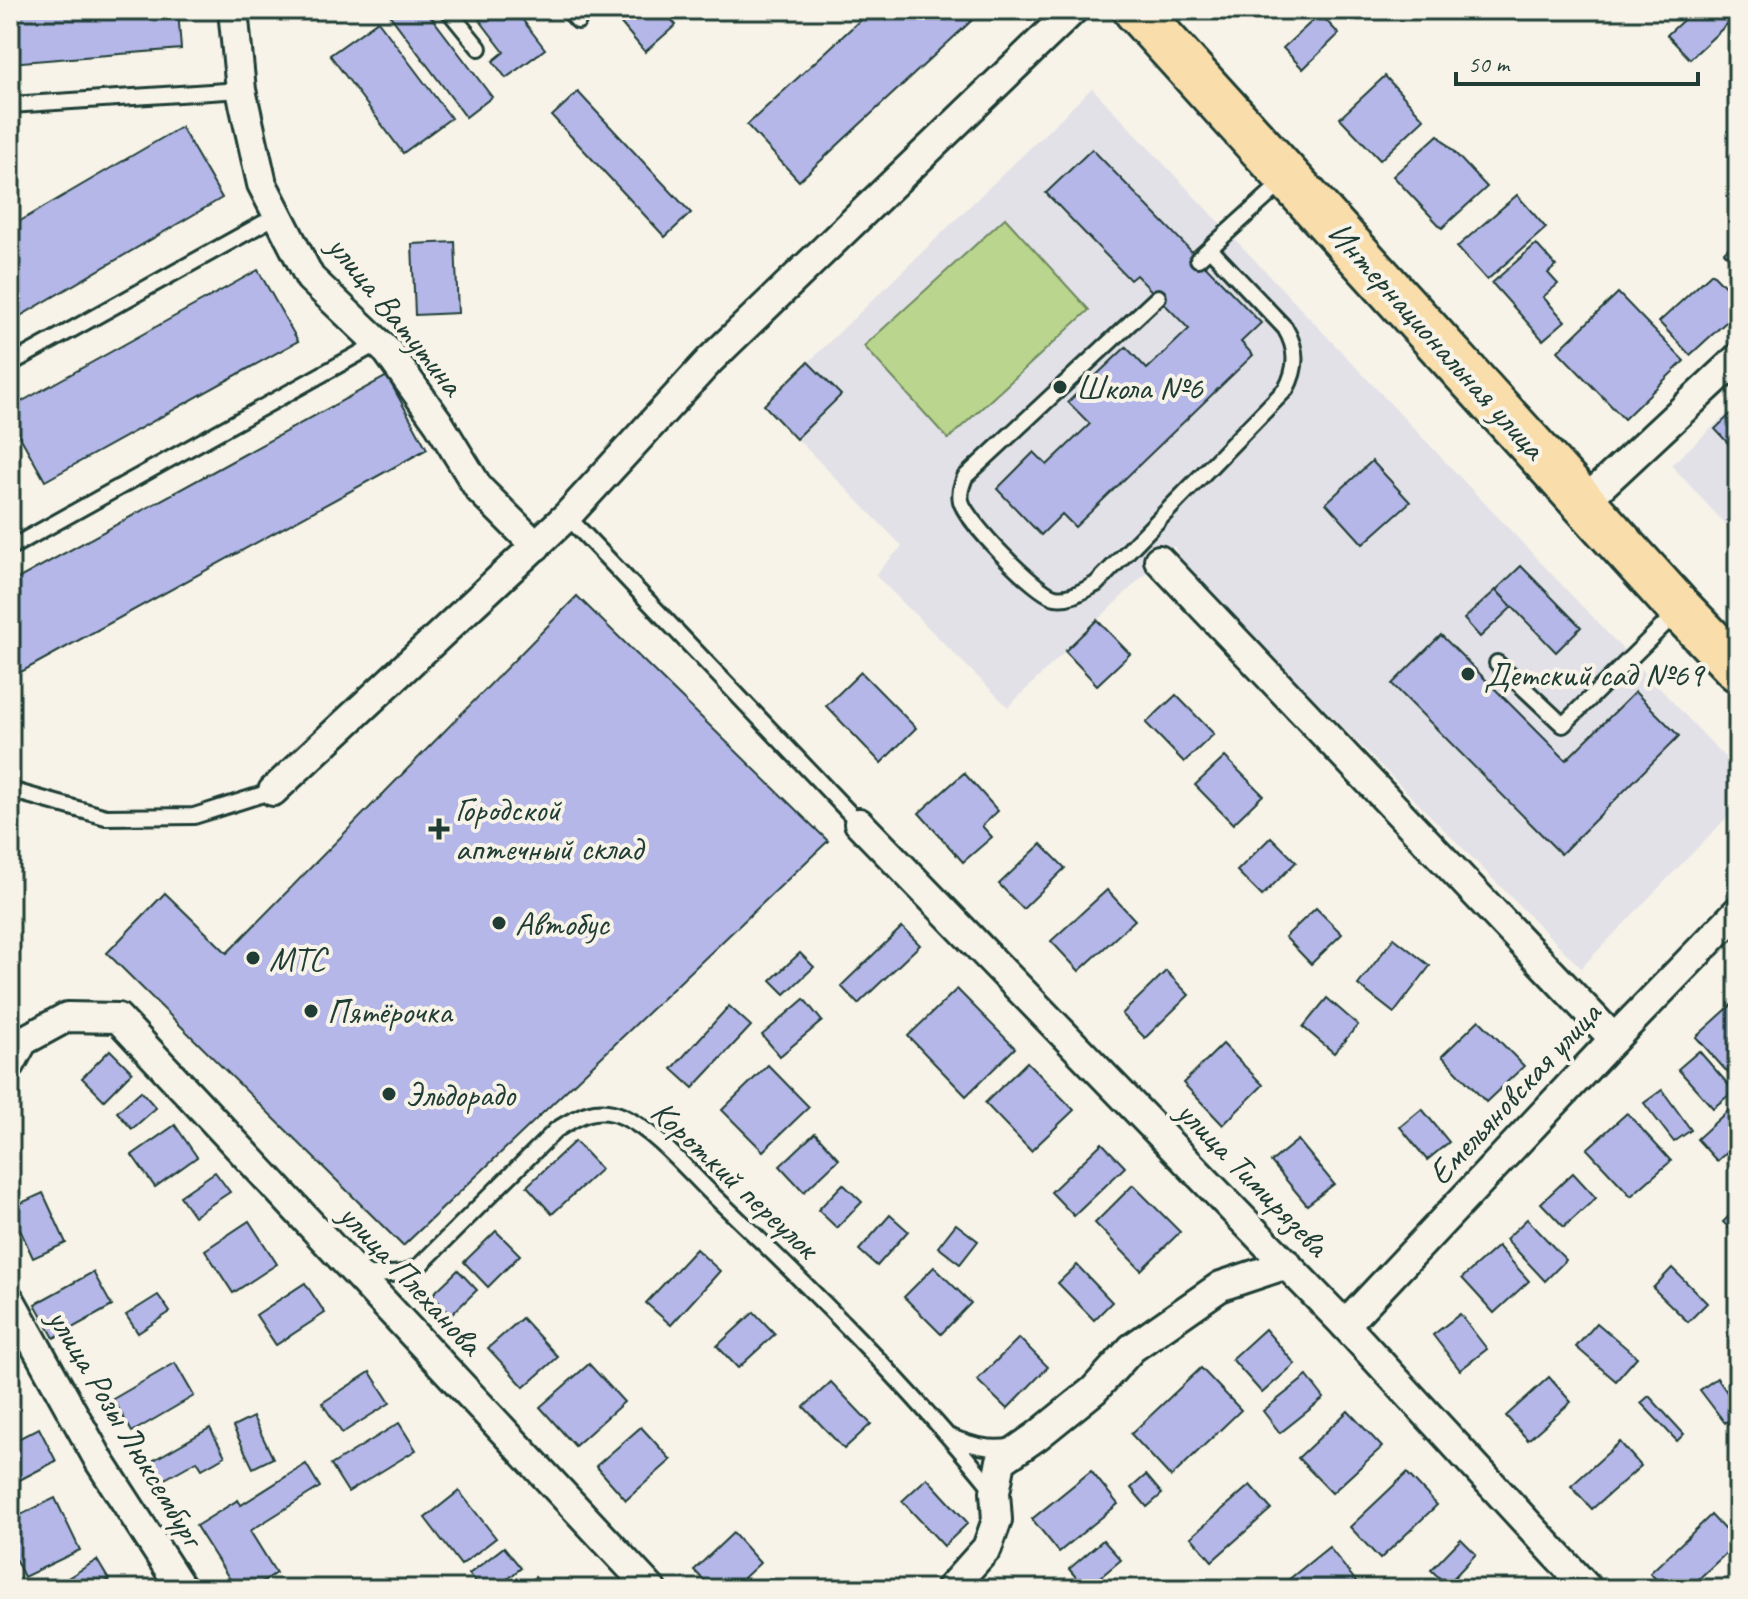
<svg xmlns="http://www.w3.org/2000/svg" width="1748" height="1599" viewBox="0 0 1748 1599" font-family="Caveat,sans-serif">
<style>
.built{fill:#e3e1e8}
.green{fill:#bad58d;stroke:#6c8960;stroke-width:2}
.building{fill:#b4b7e8;stroke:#1f3d34;stroke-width:2}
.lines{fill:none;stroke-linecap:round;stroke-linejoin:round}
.service-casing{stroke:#1f3d34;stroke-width:20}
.minor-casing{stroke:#1f3d34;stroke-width:34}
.primary-casing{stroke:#1f3d34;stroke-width:50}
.service{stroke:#f7f3e8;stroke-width:14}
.minor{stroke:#f7f3e8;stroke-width:28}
.primary{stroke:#f9ddab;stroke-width:44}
.poi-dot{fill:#1f3d34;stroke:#f7f3e8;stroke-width:3}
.labels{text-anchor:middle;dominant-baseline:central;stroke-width:8;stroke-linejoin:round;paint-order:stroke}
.street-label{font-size:34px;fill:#1f3d34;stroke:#f7f3e8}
.poi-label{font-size:34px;fill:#1f3d34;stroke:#f7f3e8;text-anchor:start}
</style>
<rect width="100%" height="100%" fill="#f7f3e8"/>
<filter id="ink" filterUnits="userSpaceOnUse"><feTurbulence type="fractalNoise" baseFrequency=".0125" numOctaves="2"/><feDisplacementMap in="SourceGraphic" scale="16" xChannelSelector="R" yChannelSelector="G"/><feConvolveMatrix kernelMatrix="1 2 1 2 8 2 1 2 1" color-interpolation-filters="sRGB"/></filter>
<g filter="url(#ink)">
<g class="built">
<polygon points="1092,88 1738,771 1738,806 1581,968 1193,576 1182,563 1174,546 1008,707 875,575 902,546 764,405"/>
<polygon points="1738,404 1738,538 1671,465"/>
</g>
<polygon class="green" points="1005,218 1089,310 948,439 864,346"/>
<g class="building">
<polygon points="10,10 178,10 181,49 10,63"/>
<polygon points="386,10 426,10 492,97 466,117"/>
<polygon points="472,10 515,10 545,49 506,78 493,61 504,52"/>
<polygon points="632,10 663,10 676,25 645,52 619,21"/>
<polygon points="871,10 983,10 799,181 747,125"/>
<polygon points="1694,10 1738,10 1738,14 1690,59 1667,35"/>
<polygon points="1320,14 1339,34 1303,69 1283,48"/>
<polygon points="378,21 451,118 403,153 330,55"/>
<polygon points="1385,76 1424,119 1380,160 1340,118"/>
<polygon points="578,92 691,213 665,237 552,116"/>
<polygon points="181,127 222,198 10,322 10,227"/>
<polygon points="1438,135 1487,187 1442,228 1393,176"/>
<polygon points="1092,149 1261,323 1241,342 1253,355 1075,527 1062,514 1041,535 997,489 1034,452 1047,465 1090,424 1068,402 1126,347 1147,369 1189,329 1136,275 1130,280 1046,193"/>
<polygon points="1517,195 1546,228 1487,280 1457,247"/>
<polygon points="1738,239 1738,268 1724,252"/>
<polygon points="455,242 458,313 415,315 412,244"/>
<polygon points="1536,244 1556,266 1548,273 1558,284 1543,297 1565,321 1543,340 1492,283"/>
<polygon points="258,270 298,341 45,481 10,419 10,408"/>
<polygon points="1712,273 1738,300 1738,311 1690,355 1659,322"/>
<polygon points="1618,293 1684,361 1624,419 1558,351"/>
<polygon points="808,362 841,395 796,439 764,405"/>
<polygon points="387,376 427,449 10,678 10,583"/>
<polygon points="1738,407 1738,454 1715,429"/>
<polygon points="1372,461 1410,502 1363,544 1326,503"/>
<polygon points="1521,566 1581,627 1556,652 1496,590"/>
<polygon points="1496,590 1512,607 1480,637 1464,619"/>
<polygon points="577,596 828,841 403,1246 107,953 165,893 227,953"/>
<polygon points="1097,620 1130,654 1097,685 1065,651"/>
<polygon points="1441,635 1566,760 1635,692 1679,736 1561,854 1392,684"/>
<polygon points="861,672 916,728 881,763 826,706"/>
<polygon points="1176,695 1214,734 1184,762 1146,723"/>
<polygon points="1225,757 1263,795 1233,824 1195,785"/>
<polygon points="964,773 998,811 982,826 992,837 963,862 919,813"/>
<polygon points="1271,837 1296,862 1262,896 1237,871"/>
<polygon points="1041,844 1065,868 1023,909 999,884"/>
<polygon points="1107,890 1135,920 1079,971 1051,941"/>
<polygon points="1316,908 1342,934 1311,964 1285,937"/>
<polygon points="902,927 920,945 858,1004 841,986"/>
<polygon points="1394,938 1430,966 1394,1013 1358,985"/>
<polygon points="800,953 814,967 785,994 771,980"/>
<polygon points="1166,971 1189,995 1145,1038 1122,1014"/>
<polygon points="957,989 1015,1048 966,1096 908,1036"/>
<polygon points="1327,998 1358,1025 1334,1053 1303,1027"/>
<polygon points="804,999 822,1021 780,1056 762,1035"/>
<polygon points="1738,999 1738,1083 1737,1083 1696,1037"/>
<polygon points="729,1006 751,1026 693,1088 672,1069"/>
<polygon points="1479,1020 1524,1066 1486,1102 1442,1056"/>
<polygon points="1223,1044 1263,1085 1223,1125 1183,1083"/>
<polygon points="110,1050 132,1072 104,1100 82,1078"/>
<polygon points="1699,1051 1734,1091 1713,1108 1678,1069"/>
<polygon points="1027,1062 1074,1110 1031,1151 985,1103"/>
<polygon points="768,1065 809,1107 763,1151 722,1110"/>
<polygon points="1662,1090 1691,1130 1674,1142 1644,1103"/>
<polygon points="141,1091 156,1108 132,1129 117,1112"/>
<polygon points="1734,1105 1738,1110 1738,1142 1717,1161 1697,1139"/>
<polygon points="1422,1109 1449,1142 1427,1160 1400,1127"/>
<polygon points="1627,1113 1671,1161 1631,1196 1587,1149"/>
<polygon points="175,1125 197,1157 155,1187 132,1155"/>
<polygon points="815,1133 839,1159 804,1192 780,1166"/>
<polygon points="1298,1140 1334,1184 1307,1205 1271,1162"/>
<polygon points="575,1141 601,1169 552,1214 527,1186"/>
<polygon points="1102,1143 1125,1167 1074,1216 1051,1192"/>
<polygon points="215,1172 230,1192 194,1216 180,1196"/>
<polygon points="1573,1173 1596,1198 1564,1227 1541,1203"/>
<polygon points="843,1184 862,1202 837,1228 818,1210"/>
<polygon points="1133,1185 1180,1232 1141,1270 1095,1223"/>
<polygon points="43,1193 66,1243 33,1258 10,1208"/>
<polygon points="1738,1207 1738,1237 1723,1222"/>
<polygon points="890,1215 908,1231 877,1266 859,1250"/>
<polygon points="1527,1219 1566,1260 1545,1281 1506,1239"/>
<polygon points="249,1221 277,1264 233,1293 205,1250"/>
<polygon points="956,1224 978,1241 960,1264 938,1247"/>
<polygon points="496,1231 520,1255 488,1287 464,1262"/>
<polygon points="1498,1246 1529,1281 1494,1313 1462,1278"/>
<polygon points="696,1249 720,1271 671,1325 646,1303"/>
<polygon points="1077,1265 1112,1302 1094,1320 1058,1283"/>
<polygon points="934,1267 971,1303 941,1334 904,1297"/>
<polygon points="1672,1268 1707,1303 1688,1322 1653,1288"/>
<polygon points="458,1270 477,1290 451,1315 432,1295"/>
<polygon points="93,1272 112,1306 54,1338 35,1304"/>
<polygon points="305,1283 325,1313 276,1345 256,1315"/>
<polygon points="158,1295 170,1312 138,1333 126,1315"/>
<polygon points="754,1312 775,1334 738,1368 717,1346"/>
<polygon points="1460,1314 1487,1349 1460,1370 1433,1335"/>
<polygon points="522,1318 558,1357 524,1387 488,1348"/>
<polygon points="1597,1323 1637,1357 1616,1381 1576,1347"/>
<polygon points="1265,1329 1295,1364 1262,1393 1232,1359"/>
<polygon points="1019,1338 1048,1367 1007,1409 977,1380"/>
<polygon points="175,1363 194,1396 132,1432 113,1399"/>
<polygon points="589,1364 624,1402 575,1446 540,1407"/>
<polygon points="1201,1368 1241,1410 1171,1477 1131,1434"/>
<polygon points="370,1372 390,1403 342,1433 322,1403"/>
<polygon points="1307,1376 1324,1398 1280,1433 1263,1411"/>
<polygon points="1549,1377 1571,1402 1528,1440 1506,1416"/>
<polygon points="1717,1378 1738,1408 1738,1414 1725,1423 1700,1390"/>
<polygon points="831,1382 871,1424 844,1449 804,1407"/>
<polygon points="1649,1396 1684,1434 1677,1441 1641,1403"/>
<polygon points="1348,1411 1382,1447 1332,1493 1298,1458"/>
<polygon points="253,1417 273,1458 253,1468 233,1427"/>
<polygon points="399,1423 416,1450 348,1492 331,1465"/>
<polygon points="641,1427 671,1460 626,1500 596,1466"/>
<polygon points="39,1428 56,1461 10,1485 10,1443"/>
<polygon points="210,1428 225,1456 202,1469 197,1461 163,1480 152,1461"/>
<polygon points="1620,1442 1641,1466 1592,1509 1571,1486"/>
<polygon points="306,1464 320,1487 250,1531 276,1573 251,1589 236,1589 196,1526 238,1500 241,1505"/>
<polygon points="1091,1471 1118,1504 1059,1552 1032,1519"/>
<polygon points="1407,1473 1437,1505 1380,1559 1350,1527"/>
<polygon points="1146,1475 1162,1494 1147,1507 1131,1488"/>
<polygon points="927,1478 968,1523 944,1546 902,1501"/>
<polygon points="1250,1485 1271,1509 1212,1561 1191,1537"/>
<polygon points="459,1491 496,1538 461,1565 425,1518"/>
<polygon points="55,1498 80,1550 24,1577 10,1548 10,1520"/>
<polygon points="1711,1515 1737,1543 1688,1589 1665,1589 1650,1573"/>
<polygon points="733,1533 760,1563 732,1589 712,1589 694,1570"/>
<polygon points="1461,1539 1476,1554 1447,1585 1431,1570"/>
<polygon points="1103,1540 1121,1560 1086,1589 1069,1569"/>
<polygon points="504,1547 521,1568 495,1589 481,1589 469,1574"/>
<polygon points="1329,1547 1362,1589 1277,1589"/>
<polygon points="97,1560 109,1580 95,1589 57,1589 55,1586"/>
<polygon points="535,1577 545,1589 521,1589"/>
</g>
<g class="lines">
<g class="service-casing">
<g id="service">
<polyline points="448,10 479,48"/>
<polyline points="568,10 578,21"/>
<polyline points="10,105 241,90"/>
<polyline points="1198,259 1284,181"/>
<path d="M 1158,297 L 965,477 C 962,485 959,492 961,501 C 966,521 1036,593 1055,597 C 1070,600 1084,590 1096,584 L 1286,389 C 1297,368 1298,350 1285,328 L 1210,249"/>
<polyline points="10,364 278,215"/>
<polyline points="567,516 859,823"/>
<polyline points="10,548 378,343"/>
<polyline points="1497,663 1563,725 1677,612"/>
<polyline points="10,790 106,817 194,816 273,791"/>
<path d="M 360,1276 L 405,1273 L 420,1265 L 556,1130 C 578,1116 597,1104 624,1117 C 656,1132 688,1171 714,1196 C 812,1289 909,1386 994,1491"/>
<path d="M 951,1437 C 971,1445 991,1451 1013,1446"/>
</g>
</g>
<g class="minor-casing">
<g id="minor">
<polyline points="233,10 241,90 262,184 310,278 388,352 438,422 479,489 536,546"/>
<polyline points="1584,502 1738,358"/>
<polyline points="1159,560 1614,1039"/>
<polyline points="273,791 567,516 710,360 1073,10"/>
<polyline points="859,823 1345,1325 1588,1589"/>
<polyline points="10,1065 23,1041 67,1017 118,1018 651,1589"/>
<polyline points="10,1300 100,1462 182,1589"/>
<polyline points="1345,1325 1614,1039 1738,911"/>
<polyline points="950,1589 987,1548 997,1520 995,1492 1001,1461 1037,1436 1094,1390 1132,1348 1221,1286 1287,1264"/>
</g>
</g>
<g class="primary-casing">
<polyline id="primary" points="1136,10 1680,609 1738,669"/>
</g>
<use href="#service" class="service"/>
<use href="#minor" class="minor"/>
<use href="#primary" class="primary"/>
</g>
</g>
<g class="poi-dot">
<circle cx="1060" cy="387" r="8"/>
<circle cx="1468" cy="674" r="8"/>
<path d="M435 817h8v8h8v8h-8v8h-8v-8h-8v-8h8z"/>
<circle cx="499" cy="923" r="8"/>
<circle cx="253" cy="958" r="8"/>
<circle cx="311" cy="1011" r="8"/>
<circle cx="389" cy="1094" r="8"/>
</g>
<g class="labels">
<g class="street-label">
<text transform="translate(396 315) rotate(51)">улица Ватутина</text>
<text transform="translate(1437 340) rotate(48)">Интернациональная улица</text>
<text transform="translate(1514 1093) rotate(-47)">Емельяновская улица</text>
<text transform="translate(1253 1178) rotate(46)">улица Тимирязева</text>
<text transform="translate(735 1179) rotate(43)">Короткий переулок</text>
<text transform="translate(411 1279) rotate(47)">улица Плеханова</text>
<text transform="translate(126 1427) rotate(59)">улица Розы Люксембург</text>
</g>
<g class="poi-label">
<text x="1076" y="387">Школа №6</text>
<text x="1484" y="674">Детский сад №69</text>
<text x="455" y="809">Городской<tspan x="455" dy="39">аптечный склад</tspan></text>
<text x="515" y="923">Автобус</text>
<text x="269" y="958">МТС</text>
<text x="327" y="1011">Пятёрочка</text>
<text x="405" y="1094">Эльдорадо</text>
</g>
</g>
<rect width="1748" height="1599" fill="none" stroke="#f7f3e8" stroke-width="40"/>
<rect x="20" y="20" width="1708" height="1559" fill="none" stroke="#1f3d34" stroke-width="3" filter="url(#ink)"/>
<path d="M1456 72v12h242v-12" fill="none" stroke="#1f3d34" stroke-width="4"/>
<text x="1468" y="72" font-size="24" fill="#1f3d34" stroke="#f7f3e8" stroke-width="6" paint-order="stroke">50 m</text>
</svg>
